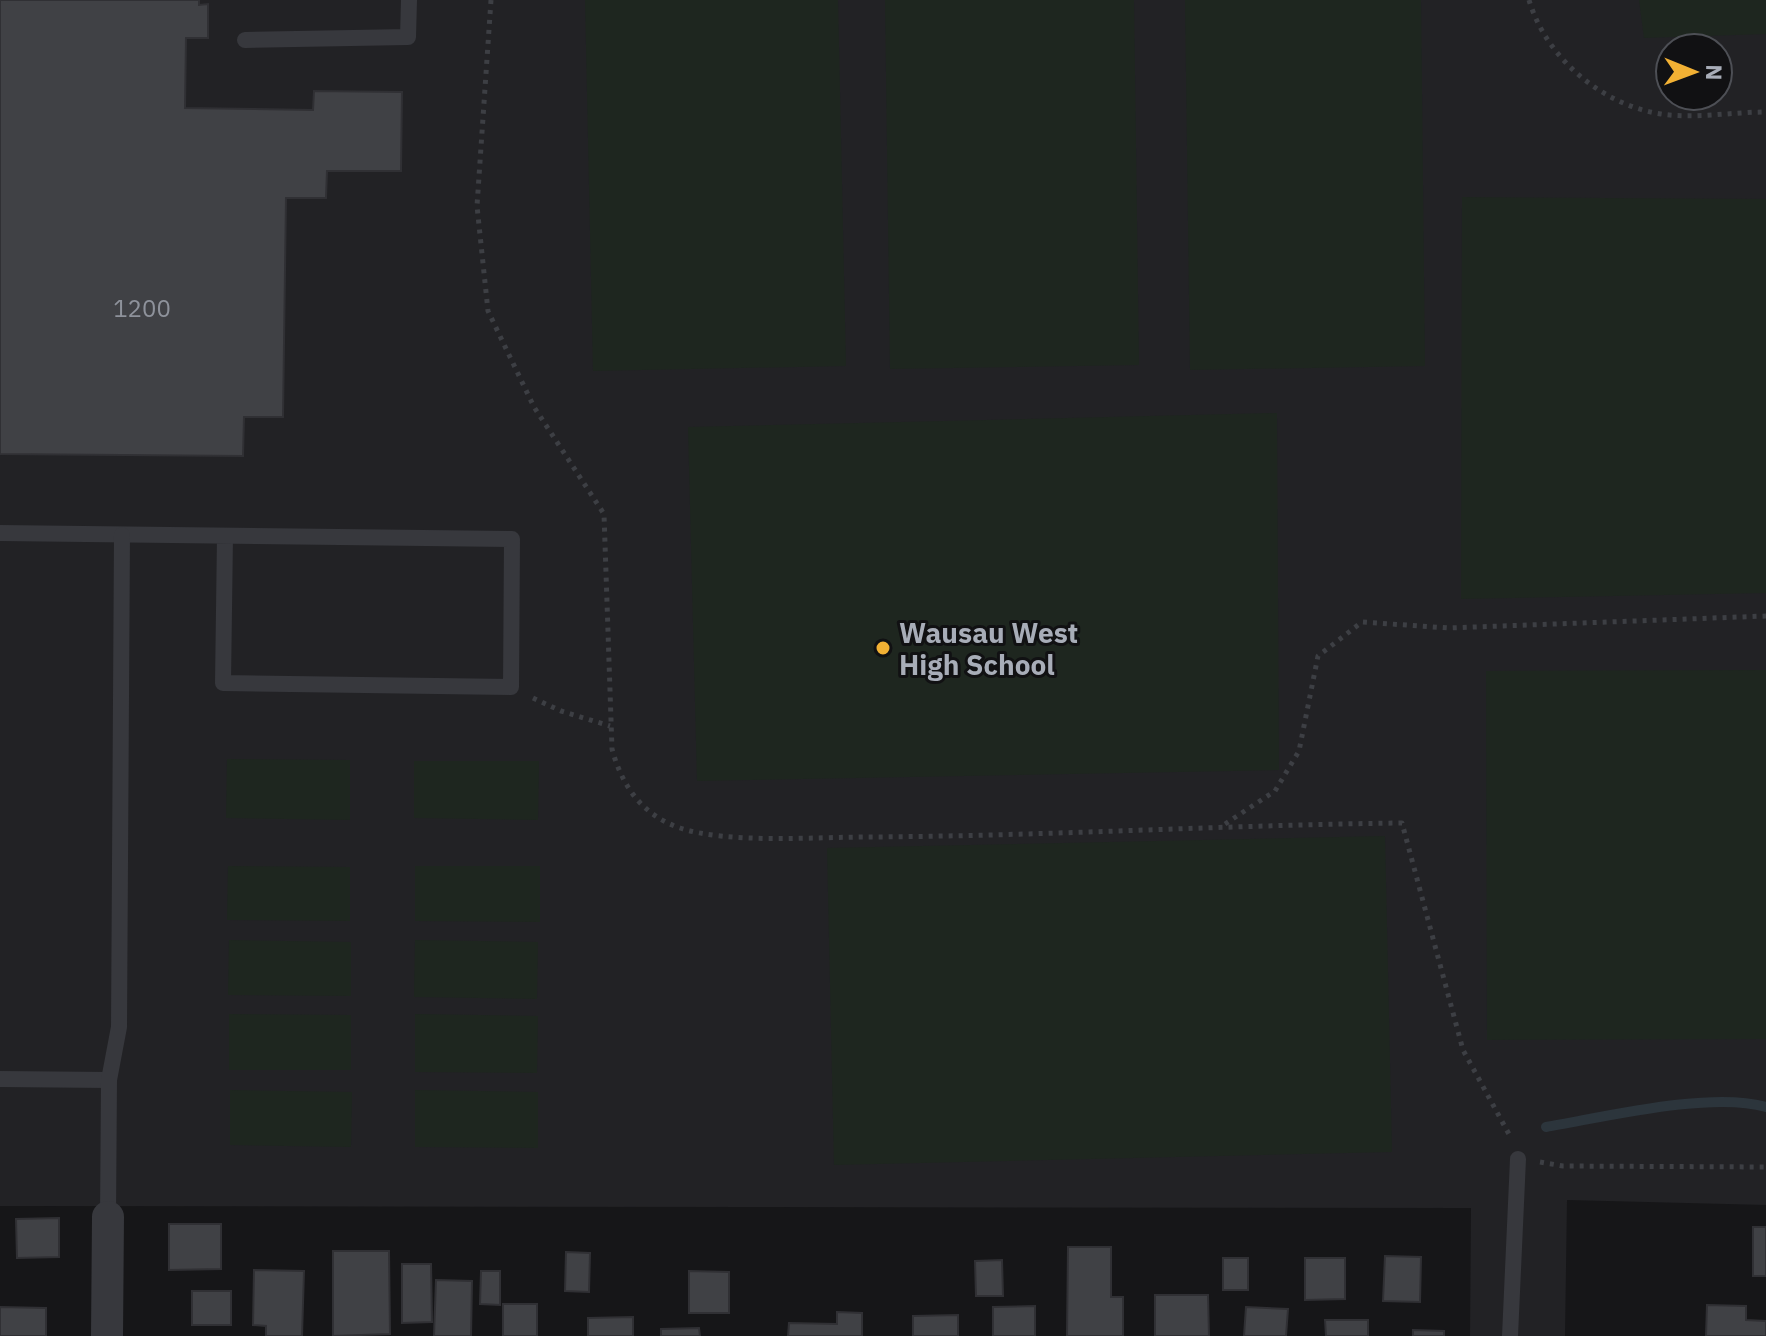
<svg xmlns="http://www.w3.org/2000/svg" width="1766" height="1336" viewBox="0 0 1766 1336" font-family="'IBM Plex Sans',sans-serif">
<style>
.built{fill:#222225;fill-rule:evenodd}
.green{fill:#1e261f}
.lines{fill:none;stroke-linecap:round;stroke-linejoin:round}
.stream{stroke:#2c353c;stroke-width:10}
.building{fill:#404145;stroke:#303034;stroke-width:2}
.path{stroke:#3d3f44;stroke-width:5;stroke-dasharray:4 6;stroke-linecap:butt}
.lane{stroke:#37383d;stroke-width:16}
.street{stroke:#37383d;stroke-width:32}
.poi-dot{fill:#f2b134;stroke:#111113;stroke-width:3}
.labels{text-anchor:middle;dominant-baseline:central;stroke-width:6;stroke-linejoin:round;paint-order:stroke}
.number-label{font-size:24px;fill:#8e929b}
.poi-label{font-size:28px;font-weight:bold;fill:#a8adb8;stroke:#111113;text-anchor:start}
</style>
<rect width="100%" height="100%" fill="#161618"/>
<path class="built" d="M 0,0 L 1766,0 L 1766,1205 L 1567,1200 L 1565,1336 L 1470,1336 L 1471,1208 L 0,1206 ZM 1670,48 L 1718,48 L 1718,96 L 1670,96 Z"/>
<g class="green">
<polygon points="585,0 838,0 846,366 593,371"/>
<polygon points="885,0 1134,0 1139,365 890,369"/>
<polygon points="1185,0 1421,0 1425,366 1190,370"/>
<polygon points="1639,0 1766,0 1766,34 1644,38"/>
<polygon points="1462,197 1766,199 1766,593 1461,599"/>
<polygon points="1277,413 1279,770 697,781 688,427"/>
<polygon points="1766,670 1766,1039 1487,1040 1486,671"/>
<polygon points="227,759 350,760 350,820 226,818"/>
<polygon points="414,761 539,761 538,820 414,818"/>
<polygon points="1385,836 1392,1152 834,1165 827,848"/>
<polygon points="228,866 350,867 350,921 227,920"/>
<polygon points="415,866 540,866 540,922 415,921"/>
<polygon points="229,940 351,942 351,996 228,995"/>
<polygon points="415,940 538,942 537,999 414,997"/>
<polygon points="229,1014 351,1015 351,1070 229,1070"/>
<polygon points="415,1014 538,1016 537,1073 415,1072"/>
<polygon points="230,1090 352,1092 351,1147 230,1145"/>
<polygon points="415,1090 538,1092 538,1148 415,1147"/>
</g>
<g class="lines">
<path class="stream" d="M 1546,1127 C 1605,1117 1711,1091 1766,1107"/>
</g>
<g class="building">
<polygon points="0,0 199,0 199,5 208,4 208,38 186,38 185,108 313,110 314,91 402,92 401,171 327,171 326,198 286,198 283,417 244,417 243,456 0,454"/>
<polygon points="59,1218 59,1257 17,1258 16,1219"/>
<polygon points="169,1224 221,1224 221,1269 169,1270"/>
<rect x="1753" y="1227" width="13" height="49"/>
<polygon points="1068,1247 1111,1247 1111,1297 1123,1297 1123,1336 1067,1336"/>
<polygon points="333,1251 389,1251 390,1334 333,1336"/>
<polygon points="566,1252 590,1253 589,1292 565,1291"/>
<polygon points="1385,1256 1421,1257 1420,1302 1383,1301"/>
<rect x="1223" y="1258" width="25" height="32"/>
<polygon points="1305,1258 1345,1258 1345,1299 1305,1300"/>
<polygon points="1002,1260 1003,1296 976,1296 975,1261"/>
<polygon points="402,1264 431,1264 432,1322 402,1323"/>
<polygon points="254,1270 304,1271 302,1336 266,1336 266,1326 253,1325"/>
<polygon points="481,1271 500,1271 500,1305 480,1304"/>
<polygon points="689,1271 729,1272 729,1313 689,1313"/>
<polygon points="436,1280 472,1281 471,1336 434,1336"/>
<rect x="192" y="1291" width="39" height="34"/>
<polygon points="1155,1295 1208,1295 1209,1336 1155,1336"/>
<rect x="503" y="1304" width="34" height="32"/>
<polygon points="1707,1305 1746,1306 1746,1320 1766,1321 1766,1336 1706,1336"/>
<polygon points="1035,1306 1035,1336 993,1336 993,1307"/>
<polygon points="0,1307 46,1308 46,1336 0,1336"/>
<polygon points="1246,1307 1288,1309 1286,1336 1244,1336"/>
<polygon points="837,1312 862,1313 862,1336 788,1336 789,1323 837,1324"/>
<polygon points="958,1315 958,1336 913,1336 913,1316"/>
<polygon points="633,1317 633,1336 588,1336 588,1318"/>
<polygon points="1325,1320 1368,1320 1368,1336 1326,1336"/>
<polygon points="699,1328 700,1336 661,1336 661,1329"/>
<polygon points="1413,1330 1444,1331 1444,1336 1413,1336"/>
</g>
<g class="lines">
<g class="path">
<path d="M 491,0 L 477,206 L 488,311 L 534,407 L 604,514 L 612,749 C 622,786 642,815 680,828 C 727,844 816,837 868,837 C 1046,836 1224,825 1402,823 L 1463,1050 L 1510,1136"/>
<path d="M 1529,0 C 1546,58 1602,105 1661,114 C 1694,119 1733,112 1766,112"/>
<polyline points="533,698 561,711 610,726"/>
<polyline points="1225,824 1275,791 1299,751 1318,656 1362,622 1449,628 1766,616"/>
<polyline points="1540,1162 1563,1166 1766,1167"/>
</g>
<g class="lane">
<polyline points="245,40 408,37 409,0"/>
<polyline points="0,533 512,539 511,687 223,683 225,536"/>
<polyline points="0,1079 109,1080"/>
<polyline points="108,1217 109,1080 119,1027 122,535"/>
<polyline points="1510,1336 1518,1159"/>
</g>
<polyline class="street" points="107,1336 108,1217"/>
</g>
<circle class="poi-dot" cx="883" cy="648" r="8"/>
<g class="labels">
<g class="number-label">
<text x="142" y="308">1200</text>
</g>
<g class="poi-label">
<text x="899" y="632">Wausau West<tspan x="899" dy="32">High School</tspan></text>
</g>
</g>
<g transform="translate(1694 72) rotate(91)"><circle r="38" fill="#111113" stroke="#4d4f55" stroke-width="2"/>
<path d="M0-6L14 30L0 20L-14 30Z" fill="#f2b134"/>
<text y="-12" font-size="22" font-weight="bold" text-anchor="middle" fill="#a8adb8">N</text>
</g>
</svg>
